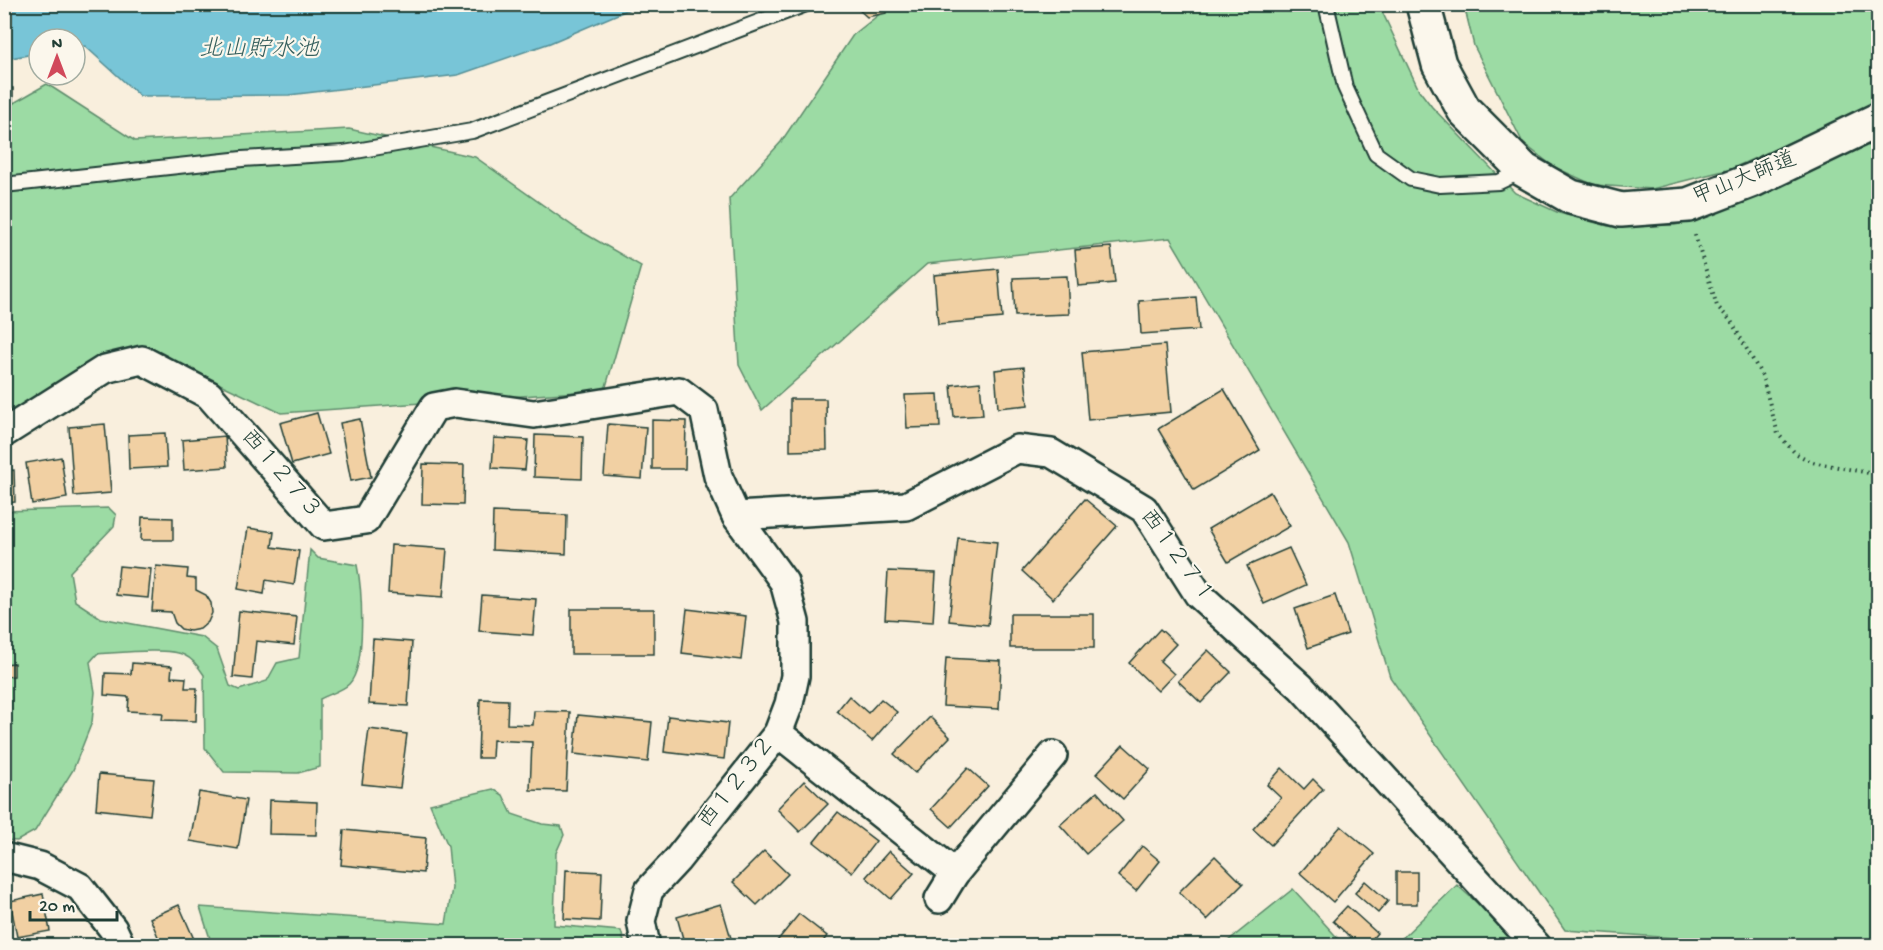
<svg xmlns="http://www.w3.org/2000/svg" width="1883" height="950" viewBox="0 0 1883 950" font-family="'Gochi Hand','Klee One',sans-serif">
<style>
.green{fill:#9cdba4;stroke:#5e8c6c;stroke-width:1.5}
.water{fill:#78c5d7;stroke:#548f96;stroke-width:1.5}
.building{fill:#f1d0a3;stroke:#1f3d34;stroke-width:1.5}
.lines{fill:none;stroke-linecap:round;stroke-linejoin:round}
.service-casing{stroke:#1f3d34;stroke-width:18}
.minor-casing{stroke:#1f3d34;stroke-width:32}
.tertiary-casing{stroke:#1f3d34;stroke-width:38}
.path{stroke:#1f3d34;stroke-width:4;stroke-dasharray:1.5 4.5;stroke-linecap:butt}
.service{stroke:#fbf7ec;stroke-width:14}
.minor{stroke:#fbf7ec;stroke-width:27}
.tertiary{stroke:#fbf7ec;stroke-width:33}
.labels{text-anchor:middle;dominant-baseline:central;stroke-width:4.5;stroke-linejoin:round;paint-order:stroke}
.street-label{font-size:22px;fill:#1f3d34;stroke:#fbf7ec}
.water-label{font-size:24px;font-style:italic;fill:#355f5d;stroke:#fbf7ec}
</style>
<rect width="100%" height="100%" fill="#f9efdd"/>
<filter id="ink" filterUnits="userSpaceOnUse"><feTurbulence type="fractalNoise" baseFrequency=".0167" numOctaves="2"/><feDisplacementMap in="SourceGraphic" scale="12" xChannelSelector="R" yChannelSelector="G"/><feConvolveMatrix kernelMatrix="1 2 1 2 8 2 1 2 1" color-interpolation-filters="sRGB"/></filter>
<g filter="url(#ink)">
<g class="green">
<polygon points="891,5 1379,5 1419,90 1432,107 1515,193 1559,213 1608,226 1675,225 1699,220 1878,141 1878,945 1699,945 1687,939 1565,930 1390,677 1349,542 1170,238 927,264 762,410 739,365 729,199 781,142 853,35"/>
<polygon points="1464,5 1878,5 1878,102 1731,169 1652,189 1594,185 1554,167 1523,143 1474,46"/>
<polygon points="47,84 135,141 349,129 475,157 577,229 641,266 605,390 281,413 142,347 5,421 5,108"/>
<path d="M 109,508 L 116,515 L 114,526 L 70,572 L 75,601 L 101,618 L 202,637 L 217,649 L 230,686 L 239,690 L 267,681 L 277,663 L 299,658 L 310,550 L 318,558 L 357,565 C 362,589 367,666 349,684 C 342,691 329,694 320,699 L 320,767 L 298,773 L 224,772 L 205,748 L 204,675 C 199,667 193,659 184,655 C 169,647 116,653 97,654 L 90,662 L 95,692 L 92,722 L 73,770 L 35,831 L 17,841 L 5,840 L 4,511 Z"/>
<polygon points="493,789 503,795 512,814 542,824 561,826 564,835 556,853 554,925 621,931 625,945 212,945 200,907 446,924 452,888 448,846 430,804"/>
<polygon points="1457,885 1524,945 1394,946"/>
<polygon points="1293,889 1344,945 1223,945"/>
</g>
<polygon class="water" points="5,4 639,4 639,5 550,43 458,75 289,95 140,96 85,46 75,48 75,39 39,39 39,53 5,59"/>
<g class="building">
<polygon points="857,4 888,4 886,13 867,17 856,7"/>
<rect x="4" y="88" width="9" height="14"/>
<polygon points="1111,247 1115,283 1078,286 1075,250"/>
<polygon points="998,269 1002,318 938,324 934,275"/>
<polygon points="1067,276 1069,314 1015,316 1013,278"/>
<polygon points="1196,297 1199,330 1141,334 1139,301"/>
<polygon points="1165,345 1171,412 1088,420 1082,352"/>
<polygon points="1024,367 1028,405 998,408 995,370"/>
<polygon points="980,382 983,415 954,417 951,385"/>
<polygon points="1224,389 1260,450 1194,490 1158,429"/>
<polygon points="938,394 940,427 907,428 905,395"/>
<polygon points="790,399 826,399 827,450 790,451"/>
<polygon points="317,413 329,454 292,464 280,423"/>
<polygon points="360,419 371,477 351,481 340,423"/>
<polygon points="652,420 686,421 685,469 652,469"/>
<polygon points="105,424 111,493 74,496 69,427"/>
<polygon points="608,424 646,427 642,479 604,476"/>
<polygon points="165,433 167,467 129,469 128,435"/>
<polygon points="535,435 583,437 582,479 534,477"/>
<polygon points="225,436 227,467 184,470 182,440"/>
<polygon points="494,438 528,440 525,470 492,468"/>
<polygon points="61,457 67,498 32,504 26,463"/>
<polygon points="423,464 464,465 463,505 422,504"/>
<polygon points="14,470 15,502 4,503 4,471"/>
<polygon points="1270,492 1290,526 1228,562 1208,529"/>
<polygon points="1085,499 1117,526 1053,599 1022,571"/>
<polygon points="493,512 567,515 566,554 492,550"/>
<polygon points="142,517 173,518 173,540 141,540"/>
<polygon points="248,528 274,532 272,547 299,551 294,585 266,580 264,594 238,589"/>
<polygon points="958,538 997,542 988,625 949,621"/>
<polygon points="391,545 447,549 443,597 388,593"/>
<polygon points="1289,548 1306,585 1264,604 1247,566"/>
<polygon points="119,566 151,569 148,598 116,595"/>
<polygon points="156,566 188,569 187,578 196,579 196,590 206,595 211,603 212,613 208,622 200,629 190,631 181,629 175,623 171,612 152,611"/>
<polygon points="888,571 936,573 933,622 885,619"/>
<polygon points="482,595 536,599 533,635 479,631"/>
<polygon points="1335,595 1348,634 1308,648 1295,609"/>
<rect x="571" y="609" width="83" height="45"/>
<polygon points="687,609 746,616 741,660 682,653"/>
<polygon points="239,611 297,617 294,645 256,641 252,679 233,677"/>
<rect x="1010" y="614" width="84" height="34"/>
<polygon points="1160,629 1176,644 1160,661 1174,674 1158,691 1129,663"/>
<polygon points="373,639 412,642 408,706 369,704"/>
<polygon points="1208,650 1231,672 1201,703 1178,681"/>
<polygon points="946,658 1001,661 999,709 943,706"/>
<polygon points="14,663 14,676 4,677 4,664"/>
<polygon points="132,663 172,666 171,677 186,678 185,688 197,688 196,721 162,720 163,713 128,711 129,697 104,695 105,673 131,674"/>
<polygon points="849,696 868,713 881,699 897,712 872,741 837,711"/>
<polygon points="480,699 508,700 507,724 533,725 534,711 570,712 566,791 530,790 532,742 493,740 492,758 478,758"/>
<polygon points="578,715 652,722 648,762 574,754"/>
<polygon points="668,716 728,723 724,759 664,752"/>
<polygon points="930,717 950,737 915,773 894,754"/>
<polygon points="369,729 407,734 400,788 362,784"/>
<polygon points="1123,745 1150,769 1123,799 1096,774"/>
<polygon points="968,768 988,786 951,827 931,809"/>
<polygon points="1282,768 1304,789 1313,779 1323,789 1271,845 1253,829 1281,798 1267,785"/>
<polygon points="99,774 154,779 150,815 96,809"/>
<polygon points="804,781 828,804 800,832 777,809"/>
<polygon points="199,792 246,800 238,849 190,841"/>
<polygon points="1097,792 1123,821 1086,854 1060,825"/>
<polygon points="270,800 317,802 316,835 269,834"/>
<polygon points="838,812 876,841 852,872 814,842"/>
<polygon points="1341,826 1374,854 1333,902 1300,873"/>
<polygon points="344,830 426,838 423,873 341,865"/>
<polygon points="1142,846 1160,861 1136,891 1118,876"/>
<polygon points="764,851 788,874 757,905 733,882"/>
<polygon points="889,851 914,873 891,899 866,877"/>
<polygon points="1215,856 1243,884 1207,920 1179,892"/>
<polygon points="566,870 602,872 600,921 564,919"/>
<rect x="1396" y="872" width="21" height="32"/>
<polygon points="1365,881 1388,901 1378,913 1355,893"/>
<polygon points="43,894 50,931 17,937 10,901"/>
<polygon points="721,904 733,945 685,946 677,917"/>
<polygon points="179,905 197,946 162,946 150,918"/>
<polygon points="1347,906 1377,933 1366,946 1360,946 1333,921"/>
<polygon points="799,914 827,936 820,946 773,946"/>
</g>
<g class="lines">
<g class="service-casing">
<g id="service">
<polyline points="1326,4 1345,87 1376,154 1411,179 1440,185 1499,182 1524,170"/>
<polyline points="4,185 242,159 344,153 472,131 806,4"/>
</g>
</g>
<g class="minor-casing">
<g id="minor">
<polyline points="4,433 105,369 142,360 209,395 324,526 366,520 434,407 455,403 534,414 679,391 704,410 718,476 736,516 784,582 795,622 795,676 789,704 778,733 677,860 649,890 641,921 646,946"/>
<polyline points="736,516 906,506 1017,449 1051,453 1144,509 1198,594 1301,687 1537,946"/>
<polyline points="778,733 955,873"/>
<polyline points="4,857 40,866 80,887 113,929 121,946"/>
<polyline points="939,899 955,873 1053,755"/>
</g>
</g>
<g class="tertiary-casing">
<polyline id="tertiary" points="1423,4 1439,64 1464,110 1524,170 1571,197 1621,210 1688,205 1753,180 1878,120"/>
</g>
<polyline class="path" points="1695,235 1717,306 1731,321 1762,376 1778,434 1795,453 1812,462 1874,474 1878,478"/>
<use href="#service" class="service"/>
<use href="#minor" class="minor"/>
<use href="#tertiary" class="tertiary"/>
</g>
</g>
<g class="labels">
<g class="street-label">
<text transform="translate(1745 180) rotate(-22)">甲山大師道</text>
<text transform="translate(280 475) rotate(49)">西１２７３</text>
<text transform="translate(1176 557) rotate(54)">西１２７１</text>
<text transform="translate(738 783) rotate(-52)">西１２３２</text>
</g>
<g class="water-label">
<text x="259" y="50">北山貯水池</text>
</g>
</g>
<rect width="1883" height="950" fill="none" stroke="#fbf7ec" stroke-width="24"/>
<rect x="12" y="12" width="1859" height="926" fill="none" stroke="#1f3d34" stroke-width="2" filter="url(#ink)"/>
<g transform="translate(57 57)"><circle r="28" fill="#fbf7ec" stroke="#a3ada2" stroke-width="1.5"/>
<path d="M0-4.5L10 22L0 15L-10 22Z" fill="#d1495b"/>
<text y="-9" font-size="16" font-weight="bold" text-anchor="middle" fill="#1f3d34">N</text>
</g>
<path d="M30 911v9h87v-9" fill="none" stroke="#1f3d34" stroke-width="3"/>
<text x="39" y="911" font-size="18" fill="#1f3d34" stroke="#fbf7ec" stroke-width="4.5" paint-order="stroke">20 m</text>
</svg>
